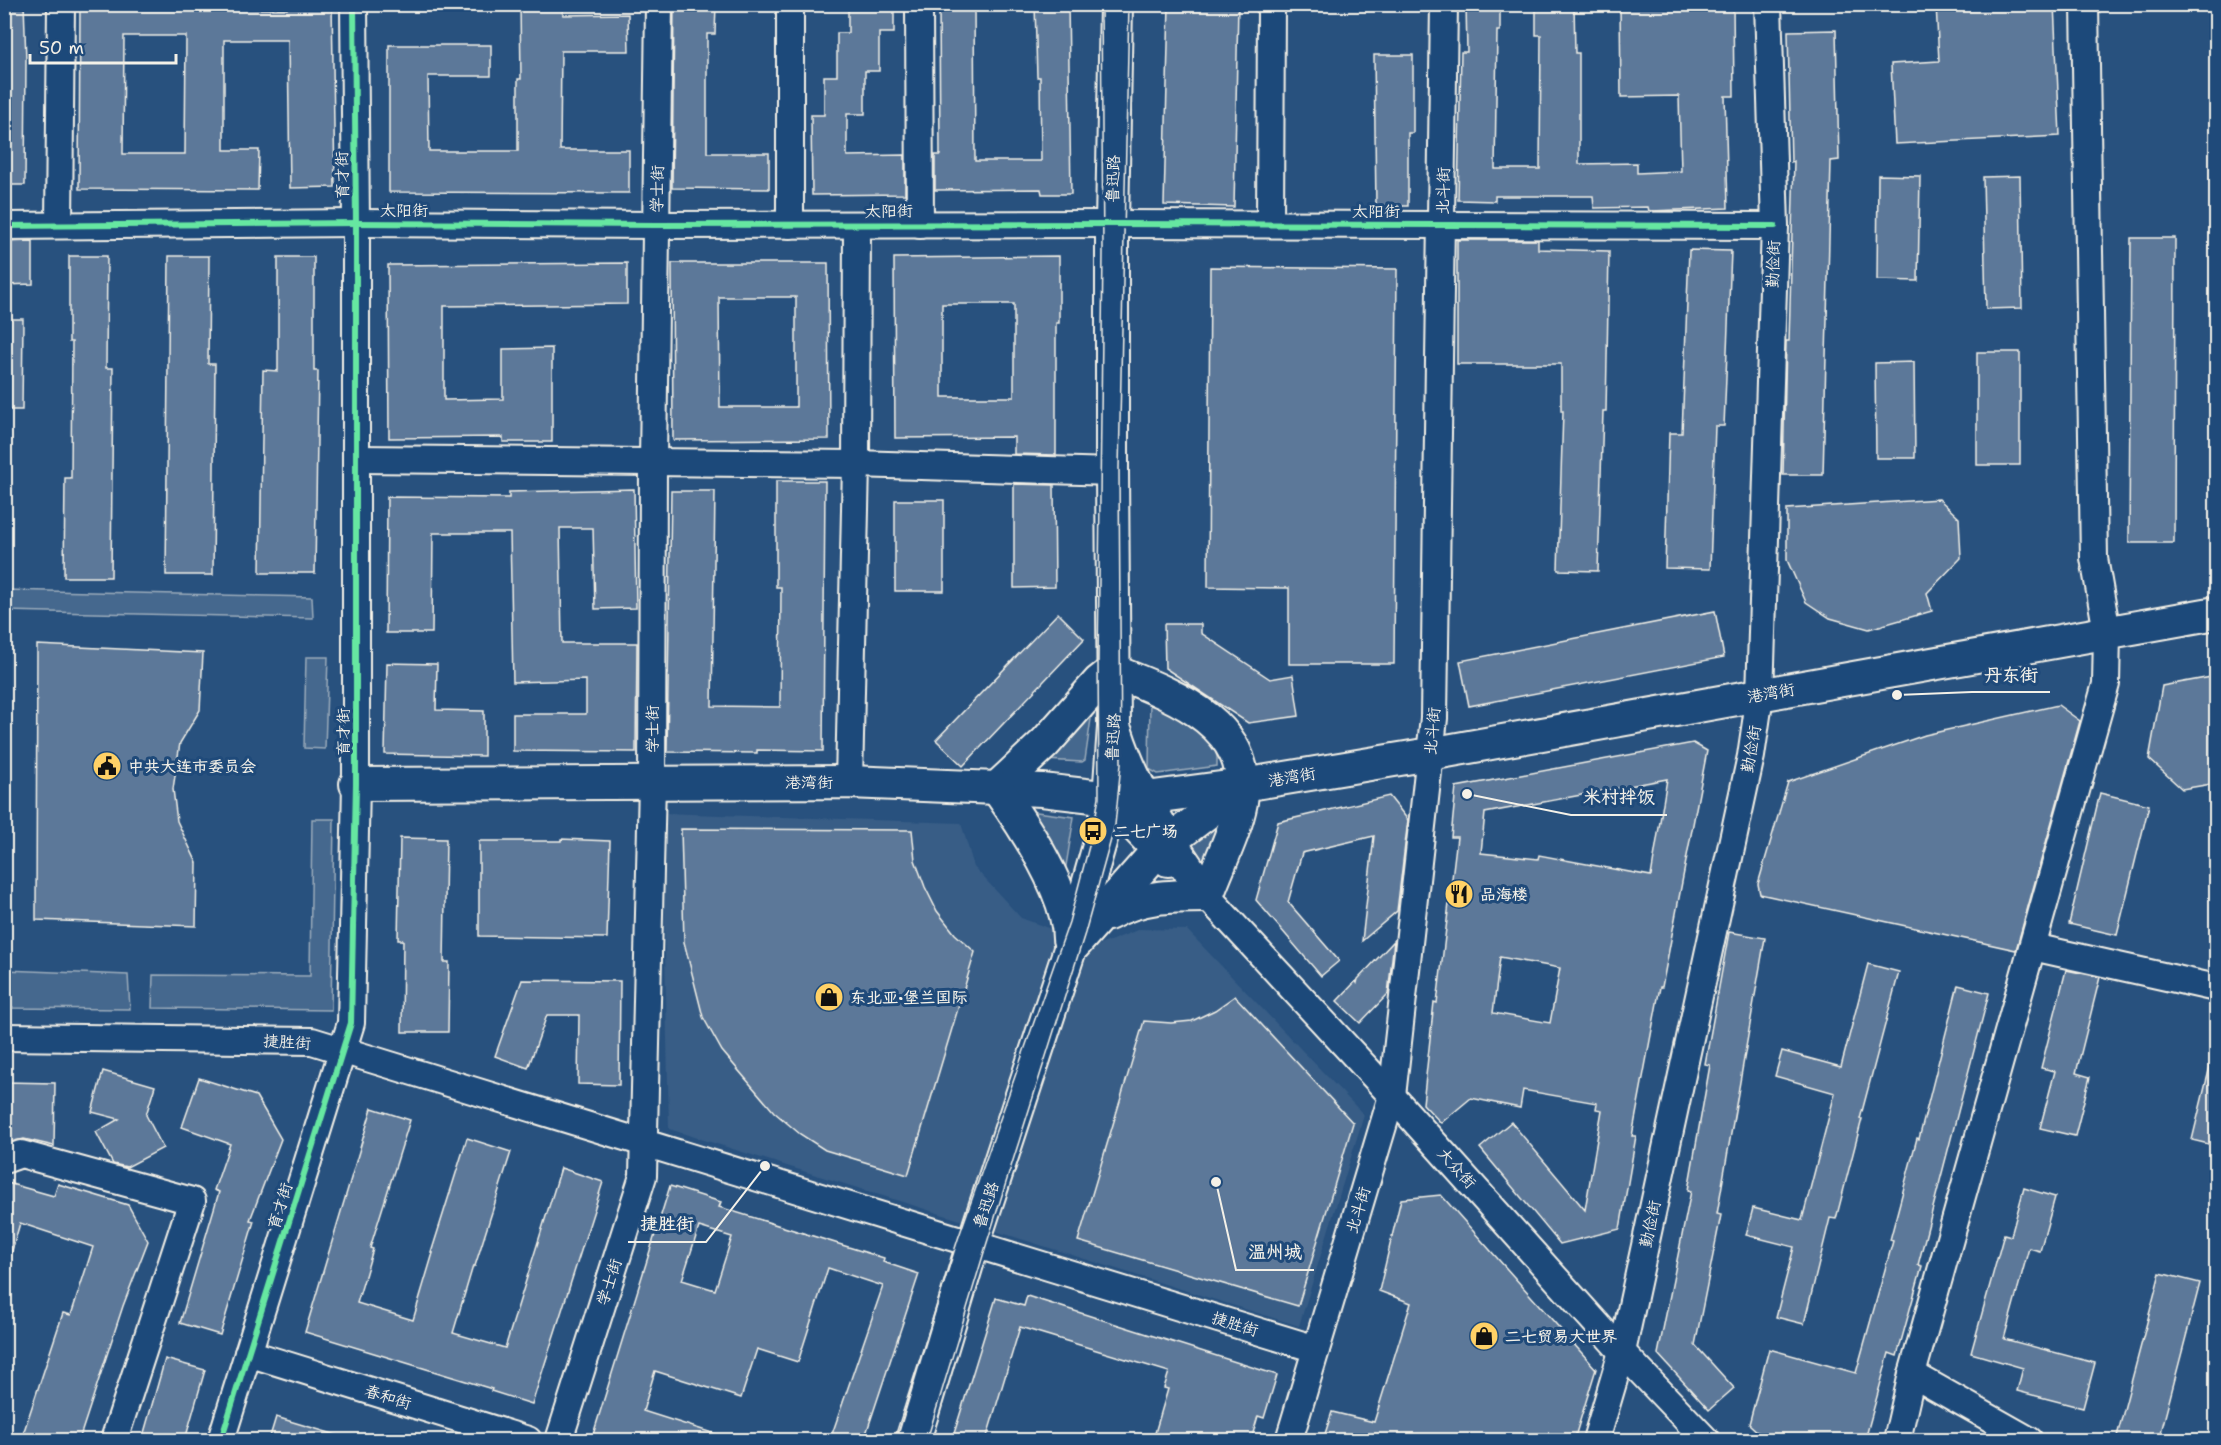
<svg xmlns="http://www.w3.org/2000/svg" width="2221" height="1445" viewBox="0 0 2221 1445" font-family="'Shantell Sans','LXGW WenKai TC',sans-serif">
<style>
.built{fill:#375d86}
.green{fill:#45688e;stroke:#9cacbb;stroke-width:1.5}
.building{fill:#5b7899;stroke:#f4f1e8;stroke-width:1.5;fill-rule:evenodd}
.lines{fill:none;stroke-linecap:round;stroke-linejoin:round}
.minor-casing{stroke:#f4f1e8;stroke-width:30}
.major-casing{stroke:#f4f1e8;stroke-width:36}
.minor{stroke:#1f4a7a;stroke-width:26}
.major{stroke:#1f4a7a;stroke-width:32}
.tram{stroke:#f4f1e8;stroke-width:1.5}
.cycleway-casing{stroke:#1f4a7a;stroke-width:10}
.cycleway{stroke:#66e7a1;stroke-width:6}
.labels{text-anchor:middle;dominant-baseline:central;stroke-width:6;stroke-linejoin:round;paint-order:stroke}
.street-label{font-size:16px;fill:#f4f1e8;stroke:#1f4a7a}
.poi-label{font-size:16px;font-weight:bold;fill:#f4f1e8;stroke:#1f4a7a;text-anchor:start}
.leader{fill:none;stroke:#f4f1e8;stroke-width:2}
.callout-dot{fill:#f4f1e8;stroke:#1f4a7a;stroke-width:2}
.callout-label{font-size:18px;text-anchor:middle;font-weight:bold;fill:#f4f1e8;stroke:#1f4a7a;stroke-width:6;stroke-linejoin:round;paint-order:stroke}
</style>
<rect width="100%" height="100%" fill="#28517e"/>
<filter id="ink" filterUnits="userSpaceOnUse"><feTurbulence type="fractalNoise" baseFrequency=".0167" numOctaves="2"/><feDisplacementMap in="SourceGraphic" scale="12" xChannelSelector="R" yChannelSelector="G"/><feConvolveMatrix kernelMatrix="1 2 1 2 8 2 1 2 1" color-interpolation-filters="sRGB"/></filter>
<g filter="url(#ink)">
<polygon class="built" points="662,813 961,823 974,867 1021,918 1097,946 1140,929 1187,930 1364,1115 1299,1326 669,1129"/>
<g class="green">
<polygon points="5,590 312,597 313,618 5,611"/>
<polygon points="306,657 328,657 325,749 304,748"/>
<polygon points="1150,698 1168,704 1214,745 1217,757 1217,766 1158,774 1149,769"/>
<polygon points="1092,712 1085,760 1082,762 1046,760 1071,738"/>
<polygon points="1029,811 1074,817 1063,884"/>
<polygon points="312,819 334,819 331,1010 152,1008 153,975 310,976"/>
<polygon points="1219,823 1222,824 1205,870 1183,847"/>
<polygon points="5,970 128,975 130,1009 5,1008"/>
</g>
<g class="building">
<polygon points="4,4 24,4 26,60 25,185 4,185"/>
<path d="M 287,4 L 332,4 L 335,187 L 290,188 L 288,40 L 224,40 L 224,150 L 259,150 L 258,190 L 79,189 L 80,5 L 159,6 L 159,8 L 287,9 ZM 124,36 L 186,36 L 185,154 L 123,154 Z"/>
<polygon points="520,4 563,4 563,15 628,14 629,51 561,51 560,150 629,150 629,193 389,192 389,45 491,45 491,76 428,76 429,151 518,151 518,79 521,79"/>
<polygon points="674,4 716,4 715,34 707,34 707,153 769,153 769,189 672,188"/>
<polygon points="848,4 894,4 894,33 879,33 879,71 865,71 865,114 847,114 847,156 905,155 905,194 812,195 811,115 824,115 824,76 837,76 837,33 848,33"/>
<polygon points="939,4 974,4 975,161 1041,161 1040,77 1037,77 1035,4 1068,4 1071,194 1042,194 1041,189 935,190 935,155 940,155"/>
<polygon points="1169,4 1238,4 1234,207 1164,205"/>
<polygon points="1466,4 1500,4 1500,31 1497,31 1495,169 1540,169 1541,35 1536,35 1536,4 1574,4 1575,53 1579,53 1579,164 1637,163 1637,173 1681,171 1679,96 1621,97 1620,4 1733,4 1734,96 1725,96 1728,208 1651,211 1649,211 1648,207 1594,208 1593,196 1495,196 1495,201 1458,200 1461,52 1467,52"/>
<polygon points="1936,4 2054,4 2060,136 1895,144 1891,64 1939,61"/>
<polygon points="1836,30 1839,160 1831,161 1823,475 1783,475 1786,341 1789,341 1794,161 1791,162 1788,31"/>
<polygon points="1374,55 1413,55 1413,133 1408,133 1408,206 1376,206"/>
<polygon points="1878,175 1920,176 1918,281 1877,280"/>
<polygon points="2020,176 2022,308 1986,309 1983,177"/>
<polygon points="2131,238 2175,238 2174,543 2129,543"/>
<polygon points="1457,240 1538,240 1538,249 1609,251 1606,411 1603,411 1598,571 1558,570 1563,411 1561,411 1561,364 1457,364"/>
<polygon points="33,241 33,284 4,285 4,242"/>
<polygon points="1689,250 1731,251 1724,426 1715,426 1710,569 1665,568 1669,433 1682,433"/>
<polygon points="69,256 107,256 106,368 113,368 111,577 64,577 65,478 71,478 72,342 69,342"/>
<polygon points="169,256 209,256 208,364 215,364 213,575 166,575"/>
<path d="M 1059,256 L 1059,323 L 1056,323 L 1056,455 L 1014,454 L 1014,437 L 895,438 L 894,258 ZM 942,304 L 1014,304 L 1014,397 L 942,397 Z"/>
<polygon points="278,257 314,257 314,371 318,371 315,573 260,573 263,370 278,371"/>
<polygon points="627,263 627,304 444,306 444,400 503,399 503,349 552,348 552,442 503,442 503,437 389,438 388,265"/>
<path d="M 672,263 L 828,263 L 829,439 L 673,440 ZM 719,297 L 796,297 L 796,407 L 720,407 Z"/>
<polygon points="1210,267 1397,269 1394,664 1289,664 1289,588 1208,587"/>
<polygon points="4,319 23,319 22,410 4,410"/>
<rect x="1977" y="352" width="43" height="113"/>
<polygon points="1914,362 1915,458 1876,458 1875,363"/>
<polygon points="776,481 825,481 823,751 757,750 757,753 667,752 671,491 715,491 712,706 780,707 781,587 776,587"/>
<polygon points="1014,484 1054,485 1055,587 1014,588"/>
<polygon points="634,489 636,608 595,609 593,528 560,528 562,643 637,643 636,752 513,751 513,714 586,714 586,680 513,682 510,533 433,533 432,633 386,633 387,497 509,498 509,492"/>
<polygon points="1939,499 1959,518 1961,558 1927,593 1932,611 1869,629 1830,618 1806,602 1787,560 1787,509"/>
<rect x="895" y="500" width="49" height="91"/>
<polygon points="1715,611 1724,657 1469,706 1460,661"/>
<polygon points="1058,613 1084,639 963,766 936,740"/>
<polygon points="1164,624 1201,624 1201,633 1270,679 1293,675 1299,716 1248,723 1165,668"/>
<polygon points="37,645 203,653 200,710 180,743 173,789 177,821 197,863 196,926 36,920"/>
<polygon points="387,663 437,664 436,710 484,711 484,756 385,754"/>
<polygon points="2217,676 2217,783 2182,789 2149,759 2162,686"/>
<polygon points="2058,705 2080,721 2016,950 1760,894 1758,884 1788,782 1925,735"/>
<path d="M 1693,743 L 1707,751 L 1662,987 L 1660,987 L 1632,1136 L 1636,1136 L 1620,1229 L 1560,1244 L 1480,1148 L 1511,1122 L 1585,1210 L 1602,1110 L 1596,1109 L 1597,1103 L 1523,1090 L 1520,1108 L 1471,1098 L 1441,1123 L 1423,1104 L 1434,1002 L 1437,1003 L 1457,837 L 1451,837 L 1456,787 ZM 1667,779 L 1651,876 L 1539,855 L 1538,859 L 1481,853 L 1485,813 ZM 1500,957 L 1560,968 L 1550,1023 L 1493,1013 Z"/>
<polygon points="2100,793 2149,805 2117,935 2069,924"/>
<polygon points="1389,796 1408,820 1397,911 1362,941 1374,836 1302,853 1288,902 1339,961 1321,976 1256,900 1278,822"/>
<polygon points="681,829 912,830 915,860 925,887 937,911 955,934 975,952 908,1175 825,1150 800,1134 774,1112 722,1051 703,1017 684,942"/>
<polygon points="400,838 446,839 444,962 449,962 448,1032 402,1032 403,940 398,940"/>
<polygon points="561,839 610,841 607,938 479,936 479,841 561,841"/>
<polygon points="1729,932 1765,938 1717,1214 1721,1215 1695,1345 1734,1388 1709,1410 1658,1354 1691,1191 1688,1190 1710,1065 1705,1064"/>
<polygon points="1394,941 1388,994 1360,1023 1337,1001 1356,981 1357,983 1358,979"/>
<polygon points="1868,964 1899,972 1860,1119 1862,1119 1836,1219 1830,1218 1804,1324 1776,1317 1794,1247 1746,1235 1753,1208 1802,1220 1835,1093 1775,1076 1782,1051 1841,1067"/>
<polygon points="2066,970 2100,977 2076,1073 2090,1077 2075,1136 2040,1128 2055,1071 2041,1068"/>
<polygon points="522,980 620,981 619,1085 578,1084 579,1015 547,1015 528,1068 495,1056"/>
<polygon points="1958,985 1989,993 1918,1265 1922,1266 1897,1356 1889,1353 1865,1440 1767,1440 1749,1424 1769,1349 1856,1373 1893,1241 1890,1240 1917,1138 1919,1139"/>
<polygon points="1235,996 1353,1123 1298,1306 1078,1241 1144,1021 1171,1023 1192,1021 1215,1010"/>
<polygon points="2211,1062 2217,1063 2217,1146 2192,1140"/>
<polygon points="103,1071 155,1086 146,1115 163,1148 127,1167 113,1164 96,1132 119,1119 92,1112"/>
<polygon points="199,1078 256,1096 281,1139 250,1220 254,1221 220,1335 180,1323 219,1192 214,1190 230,1144 182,1127"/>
<polygon points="4,1082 55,1083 54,1146 24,1139 4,1144"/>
<polygon points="372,1108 410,1120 370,1248 373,1249 357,1303 413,1320 433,1253 431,1253 467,1138 511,1152 475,1266 473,1266 453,1333 505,1348 561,1168 603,1182 532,1404 491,1391 492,1389 305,1332"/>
<polygon points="4,1182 54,1196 58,1184 128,1205 148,1241 123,1306 79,1440 21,1440 63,1313 71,1315 93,1247 20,1223 9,1261 4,1260"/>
<path d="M 670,1186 L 721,1202 L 719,1207 L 884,1258 L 883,1262 L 919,1274 L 864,1440 L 830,1440 L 883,1286 L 828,1268 L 798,1362 L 757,1349 L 741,1398 L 655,1371 L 643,1411 L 725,1437 L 725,1440 L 602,1440 L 592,1438 ZM 699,1227 L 732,1237 L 715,1290 L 682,1280 Z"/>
<polygon points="2024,1188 2055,1197 2040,1251 2029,1248 2004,1339 2095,1363 2083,1408 2017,1391 2023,1368 1971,1353 2004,1234 2011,1236"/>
<polygon points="1441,1195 1596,1369 1574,1440 1323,1440 1332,1412 1374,1422 1411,1303 1379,1291 1401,1199"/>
<polygon points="2160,1273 2200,1283 2159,1440 2116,1440"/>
<polygon points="1027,1296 1277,1375 1264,1418 1258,1416 1251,1440 1179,1440 1155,1433 1168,1389 1164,1388 1169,1372 1020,1327 986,1440 952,1440 996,1298 1024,1306"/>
<polygon points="165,1359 205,1370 185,1440 142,1440"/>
<polygon points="276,1417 340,1436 340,1440 269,1440"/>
</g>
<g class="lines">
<g class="minor-casing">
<g id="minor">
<polyline points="919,4 920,225"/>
<polyline points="1270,224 1271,4"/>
<polyline points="59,225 61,4"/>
<polyline points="790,225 790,4"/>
<polyline points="4,226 356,223 656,225 1112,224 1775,226"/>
<polyline points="356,459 856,464 1112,472"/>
<polyline points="849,782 856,464 857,225"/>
<polyline points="1207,896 1392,1096 1622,1352 1706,1440"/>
<polyline points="2033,947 2216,988"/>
<polyline points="4,1037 312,1041 1316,1349"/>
<polyline points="4,1160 21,1154 192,1201 114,1440"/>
<polyline points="248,1353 528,1440"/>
<polyline points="1912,1374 2029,1440"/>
<polyline points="221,1440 351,1023 356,784 356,223 354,4"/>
<polyline points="559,1440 643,1176 652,782 653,462 659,4"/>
<polyline points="1289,1440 1392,1096 1434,718 1444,4"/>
<polyline points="1596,1440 1622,1352 1751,756 1760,695 1775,226 1768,4"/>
<polyline points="1897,1440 1912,1374 2106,684 2107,632 2094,558 2085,4"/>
</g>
</g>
<g class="major-casing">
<g id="major">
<path d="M 1116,732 C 1135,792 1172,846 1207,896"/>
<polyline points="356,784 849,782 997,788 1042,790 1119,799 1146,798 1243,785 1430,754 2216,613"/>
<path d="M 997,788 L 1045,743 L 1099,682 L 1113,671 C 1171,694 1254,723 1241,802 C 1235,834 1218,865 1207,896"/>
<path d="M 997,788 C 1024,826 1069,893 1069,939"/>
<polyline points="1109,798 1168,860"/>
<path d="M 1108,914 C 1142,896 1169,896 1207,896"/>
<polyline points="1074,945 1158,850 1242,786"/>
<polyline points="914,1440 973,1244 1069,952 1104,828 1109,798 1114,727 1112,472 1112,224 1116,4"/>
</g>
</g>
<use href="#minor" class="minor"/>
<use href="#major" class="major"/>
<g class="tram">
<polyline points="894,1440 958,1239 1069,922 1093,831 1099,797 1098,661 1103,252 1101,4"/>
<polyline points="927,1440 985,1249 1085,933 1115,825 1121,764 1119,468 1129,4"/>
</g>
<g class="cycleway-casing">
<g id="cycleway">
<polyline points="4,226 356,223 656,225 1112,224 1775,226"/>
<polyline points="221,1440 351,1023 356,784 356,223 354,4"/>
</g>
</g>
<use href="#cycleway" class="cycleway"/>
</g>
</g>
<defs>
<g id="civic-disc" transform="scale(1.5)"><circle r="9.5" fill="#ffd166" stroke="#1f4a7a"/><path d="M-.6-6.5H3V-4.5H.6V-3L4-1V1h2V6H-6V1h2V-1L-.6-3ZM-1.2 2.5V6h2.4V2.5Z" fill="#111"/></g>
<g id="bus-disc" transform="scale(1.5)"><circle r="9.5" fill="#ffd166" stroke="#1f4a7a"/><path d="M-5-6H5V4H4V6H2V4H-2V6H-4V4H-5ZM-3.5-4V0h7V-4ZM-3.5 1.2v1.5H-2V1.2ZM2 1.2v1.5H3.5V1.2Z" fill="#111"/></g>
<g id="restaurant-disc" transform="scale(1.5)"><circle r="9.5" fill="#ffd166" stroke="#1f4a7a"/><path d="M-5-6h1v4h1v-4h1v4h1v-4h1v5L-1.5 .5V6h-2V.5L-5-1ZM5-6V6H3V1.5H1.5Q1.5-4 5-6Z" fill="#111"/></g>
<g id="shop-disc" transform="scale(1.5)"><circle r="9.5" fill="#ffd166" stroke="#1f4a7a"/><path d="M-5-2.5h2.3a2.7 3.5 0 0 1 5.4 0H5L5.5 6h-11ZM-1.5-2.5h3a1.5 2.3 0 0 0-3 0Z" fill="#111"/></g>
</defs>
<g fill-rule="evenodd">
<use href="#civic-disc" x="107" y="766"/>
<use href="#bus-disc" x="1093" y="831"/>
<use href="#restaurant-disc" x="1459" y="894"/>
<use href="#shop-disc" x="829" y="997"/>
<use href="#shop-disc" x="1484" y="1336"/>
</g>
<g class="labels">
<g class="street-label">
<text transform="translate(342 175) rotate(-91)">育才街</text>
<text transform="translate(1113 179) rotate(-89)">鲁迅路</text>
<text transform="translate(657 189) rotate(-89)">学士街</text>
<text transform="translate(1443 191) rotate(-89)">北斗街</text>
<text x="404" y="210">太阳街</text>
<text transform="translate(889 211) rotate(-1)">太阳街</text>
<text x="1376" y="211">太阳街</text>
<text transform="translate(1773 264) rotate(-88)">勤俭街</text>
<text transform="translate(1771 693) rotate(-10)">港湾街</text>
<text transform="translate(652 729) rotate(-90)">学士街</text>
<text transform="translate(1432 731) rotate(-85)">北斗街</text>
<text transform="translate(343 732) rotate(-90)">育才街</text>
<text transform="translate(1113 737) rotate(-87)">鲁迅路</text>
<text transform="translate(1751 749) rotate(-80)">勤俭街</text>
<text transform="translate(1292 777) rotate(-10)">港湾街</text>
<text x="809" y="782">港湾街</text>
<text transform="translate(287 1042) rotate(3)">捷胜街</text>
<text transform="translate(1457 1168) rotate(48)">大众街</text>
<text transform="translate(986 1205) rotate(-72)">鲁迅路</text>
<text transform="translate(280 1206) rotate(-73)">育才街</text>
<text transform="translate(1358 1210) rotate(-73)">北斗街</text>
<text transform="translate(1650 1224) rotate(-78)">勤俭街</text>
<text transform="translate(609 1282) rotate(-72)">学士街</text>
<text transform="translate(1235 1324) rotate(17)">捷胜街</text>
<text transform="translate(388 1397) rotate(17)">春和街</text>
</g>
<g class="poi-label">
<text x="128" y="766">中共大连市委员会</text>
<text x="1114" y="831">二七广场</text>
<text x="1480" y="894">品海楼</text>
<text x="850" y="997">东北亚·堡兰国际</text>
<text x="1505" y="1336">二七贸易大世界</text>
</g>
</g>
<path class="leader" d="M1897 695L1972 692H2050M1467 794L1571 815H1667M765 1166L706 1242H628M1216 1182L1236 1270H1314"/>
<g class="callout-dot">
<circle cx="1897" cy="695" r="6"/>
<circle cx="1467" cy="794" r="6"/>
<circle cx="765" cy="1166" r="6"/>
<circle cx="1216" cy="1182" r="6"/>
</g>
<g class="callout-label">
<text x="2011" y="681">丹东街</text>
<text x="1619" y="803">米村拌饭</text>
<text x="667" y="1230">捷胜街</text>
<text x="1275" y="1258">温州城</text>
</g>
<rect width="2221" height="1445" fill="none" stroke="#1f4a7a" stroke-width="24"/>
<rect x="12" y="12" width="2197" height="1421" fill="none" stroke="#f4f1e8" stroke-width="2" filter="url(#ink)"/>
<path d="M30 54v9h146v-9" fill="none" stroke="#f4f1e8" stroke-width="3"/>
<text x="39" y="54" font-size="18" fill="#f4f1e8" stroke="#1f4a7a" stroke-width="4.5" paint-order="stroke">50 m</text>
</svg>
